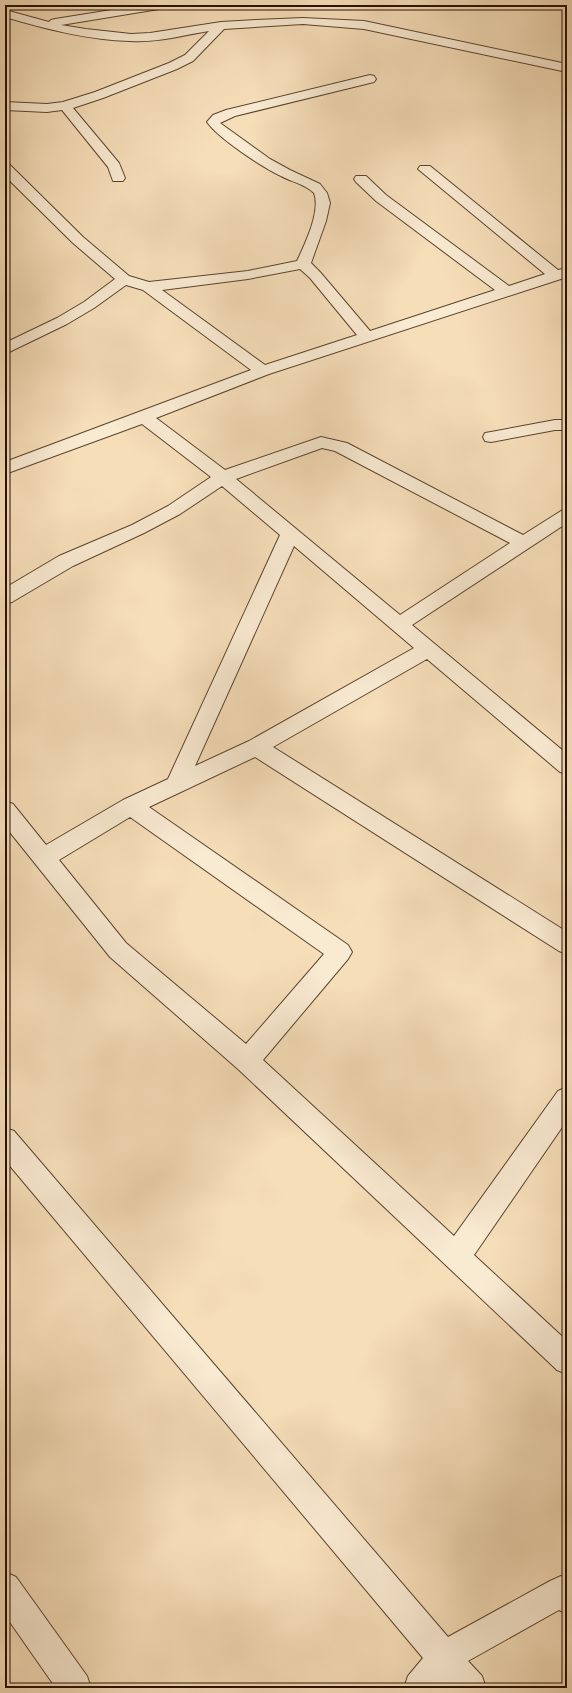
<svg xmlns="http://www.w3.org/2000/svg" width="572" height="1693" viewBox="0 0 572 1693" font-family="'Old Standard TT',serif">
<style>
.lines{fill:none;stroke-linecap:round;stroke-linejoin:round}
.minor-casing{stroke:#5a442e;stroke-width:2}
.minor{fill:#f9ead2;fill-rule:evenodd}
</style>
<rect width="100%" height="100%" fill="#f6deb9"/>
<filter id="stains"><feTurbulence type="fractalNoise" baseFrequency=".005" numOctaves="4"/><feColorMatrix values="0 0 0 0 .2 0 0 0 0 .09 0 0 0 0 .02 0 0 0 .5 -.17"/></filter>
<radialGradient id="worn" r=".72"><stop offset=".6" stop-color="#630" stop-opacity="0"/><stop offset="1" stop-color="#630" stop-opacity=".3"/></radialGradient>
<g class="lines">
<g class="minor-casing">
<g id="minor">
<path d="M 143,5 L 171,5 L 169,7 L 165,8 L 61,25 L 86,29 L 131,34 L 150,33 L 221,22 L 256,20 L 303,18 L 364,21 L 567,64 L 567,72 L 364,29 L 303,24 L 224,29 L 193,61 L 177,69 L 103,98 L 73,108 L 119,163 L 125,178 L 123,181 L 113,181 L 108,167 L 62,110 L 47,112 L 5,110 L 5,102 L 47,104 L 63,102 L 95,92 L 169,63 L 185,55 L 209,31 C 184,35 156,43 130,41 C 88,40 46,29 5,17 L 5,10 L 49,22 L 51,20 L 55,19 Z"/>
<polygon points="560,5 567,5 567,8 562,7"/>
<path d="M 370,75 L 374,76 L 376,79 L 374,82 L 235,116 L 220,123 L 270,159 L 290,170 L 320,184 L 327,193 L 330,203 L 326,221 L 311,263 L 320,272 L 370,331 L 495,290 L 376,201 L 356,182 L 354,179 L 356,176 L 366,176 L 386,195 L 509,286 L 545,274 L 418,169 L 420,166 L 430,166 L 558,270 L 567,268 L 567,277 L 269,374 L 156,418 L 225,470 L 321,437 L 347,443 L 523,535 L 561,511 L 567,509 L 567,523 L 412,625 L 567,754 L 567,774 L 560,772 L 427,659 L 273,747 L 567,932 L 567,954 L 559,951 L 255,757 L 149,807 L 348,945 L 352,952 L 348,959 L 263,1060 L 454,1236 L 558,1091 L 567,1087 L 567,1120 L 474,1255 L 567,1341 L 567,1374 L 557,1370 L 238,1069 L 110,957 L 5,826 L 5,801 L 13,804 L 46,845 L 123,800 L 168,779 L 280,535 L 222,486 L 180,514 L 144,533 L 73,566 L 12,602 L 5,604 L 5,588 L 59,556 L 132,525 L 168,506 L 211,477 L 142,424 L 5,474 L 5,462 L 251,370 L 143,290 L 126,285 L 94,308 L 67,324 L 5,354 L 5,343 L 57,318 L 84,302 L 115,279 L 73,243 L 5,176 L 5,164 L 10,165 L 83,237 L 129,276 L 149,282 L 248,271 L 297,261 C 305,244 321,211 314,193 C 305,184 292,182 281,176 C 262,167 218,138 207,122 L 213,115 L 226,110 ZM 300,269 L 310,278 L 357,335 L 265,365 L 162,290 L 248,279 ZM 322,448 L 335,451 L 510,543 L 400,615 L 236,479 ZM 294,546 L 414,648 L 249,741 L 195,766 ZM 130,817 L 324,954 L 246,1044 L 126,943 L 59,860 Z"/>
<polygon points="555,420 567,420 567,430 555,430 491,442 485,441 483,437 485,433 491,432"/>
<polygon points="5,1128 14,1131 448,1637 550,1581 561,1576 567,1579 567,1614 559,1610 468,1661 482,1676 486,1688 449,1688 444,1683 440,1688 404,1688 408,1676 423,1658 5,1160"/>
<polygon points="5,1572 16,1577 87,1676 91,1688 56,1688 5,1615"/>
</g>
</g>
<use href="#minor" class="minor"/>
</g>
<rect width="572" height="1693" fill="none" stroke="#f6deb9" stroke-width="20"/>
<rect x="6" y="6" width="560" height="1681" fill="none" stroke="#261000" stroke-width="2"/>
<rect x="10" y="10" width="552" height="1673" fill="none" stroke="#261000"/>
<rect width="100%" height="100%" filter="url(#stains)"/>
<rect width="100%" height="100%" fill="url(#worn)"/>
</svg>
